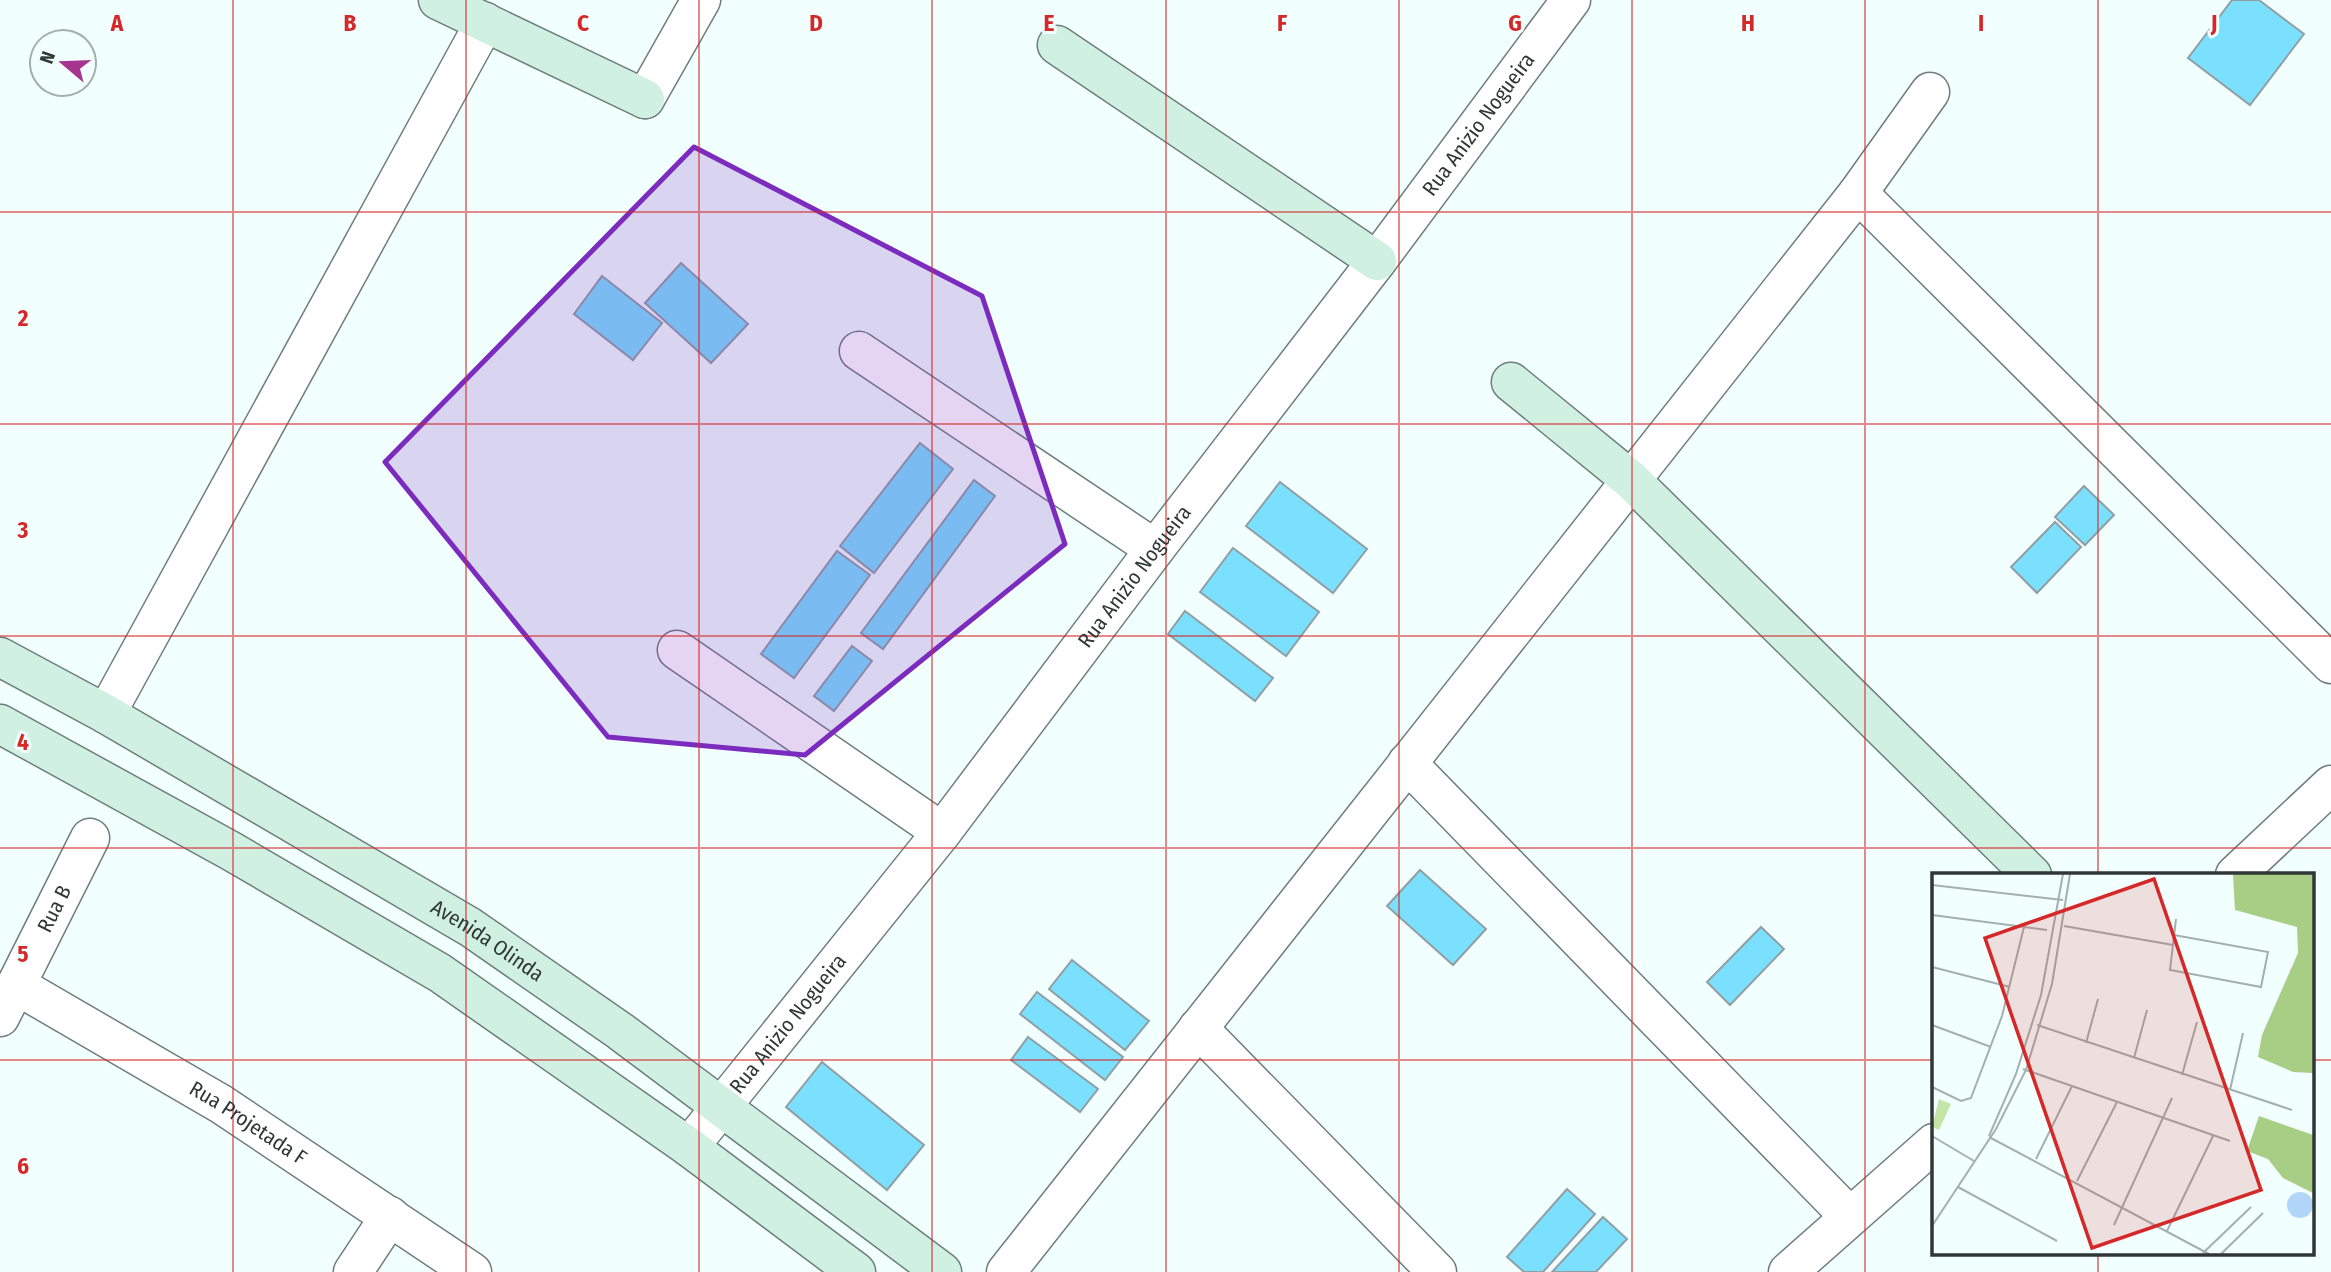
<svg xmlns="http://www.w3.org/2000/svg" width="2331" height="1272" viewBox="0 0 2331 1272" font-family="'Fira Sans Condensed',sans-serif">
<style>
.building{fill:#7ae0fe;stroke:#919fa4;stroke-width:2}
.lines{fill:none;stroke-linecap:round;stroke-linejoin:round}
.street-casing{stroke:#6f7e7d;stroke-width:41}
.secondary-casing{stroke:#6f7e7d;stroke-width:41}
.street{stroke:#fff;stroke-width:38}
.secondary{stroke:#d0f1e1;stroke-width:38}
.marked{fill:#7b2cbf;fill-opacity:0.2;stroke:#7b2cbf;stroke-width:5;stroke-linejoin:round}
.grid{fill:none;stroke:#d62828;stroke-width:2;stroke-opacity:0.55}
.labels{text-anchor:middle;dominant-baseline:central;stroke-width:6;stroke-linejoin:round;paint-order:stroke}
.street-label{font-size:21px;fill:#303736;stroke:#f1fffe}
.inset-road{fill:none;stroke:#a4afae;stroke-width:2}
.view{fill:#d62828;fill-opacity:0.15;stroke:#d62828;stroke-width:3.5}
.inset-edge{fill:none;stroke:#303736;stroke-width:3.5}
.grid-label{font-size:23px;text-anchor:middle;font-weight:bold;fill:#d62828;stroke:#f1fffe;stroke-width:6;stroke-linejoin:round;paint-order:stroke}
</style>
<rect width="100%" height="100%" fill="#f1fffe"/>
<g class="building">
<polygon points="2232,0 2259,0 2304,34 2250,105 2188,58"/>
<polygon points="681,263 748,324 711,363 645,303"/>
<polygon points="602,276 662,323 633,360 574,314"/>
<polygon points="920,443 953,469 874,573 840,546"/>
<polygon points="974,480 995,496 883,649 861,633"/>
<polygon points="1280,482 1367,549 1333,593 1246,526"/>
<polygon points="2084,486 2114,515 2085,545 2055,517"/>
<polygon points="2055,522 2081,547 2037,593 2011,567"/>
<polygon points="1233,548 1319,612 1286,656 1200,592"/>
<polygon points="837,551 870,575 794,678 761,654"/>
<polygon points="1185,611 1273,678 1255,701 1168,634"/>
<polygon points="852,646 872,661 834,711 814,696"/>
<polygon points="1420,870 1486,929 1453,965 1387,906"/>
<polygon points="1761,927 1784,949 1730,1005 1707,982"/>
<polygon points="1072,960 1149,1021 1125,1050 1049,989"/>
<polygon points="1037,992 1123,1057 1105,1080 1020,1014"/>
<polygon points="1028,1037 1098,1089 1080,1112 1011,1060"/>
<polygon points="822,1062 924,1145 887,1190 786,1107"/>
<polygon points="1567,1189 1595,1214 1543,1272 1524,1272 1507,1257"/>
<polygon points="1603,1217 1627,1239 1596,1272 1552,1272"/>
</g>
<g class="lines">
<g class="street-casing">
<g id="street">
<polyline points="645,99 701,0"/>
<polyline points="1858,193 2331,664"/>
<polyline points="859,351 1155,549"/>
<polyline points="677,650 942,832"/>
<polyline points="106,714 485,22"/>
<polyline points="1407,763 1849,1216"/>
<polyline points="2235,875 2331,785"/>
<path id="s1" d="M 16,985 L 221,1104 L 472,1272"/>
<path id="s2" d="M 0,1017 L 90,838"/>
<polyline points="1198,1028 1437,1272"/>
<path id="s3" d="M 689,1147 L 942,832 L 1155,549 L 1377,261 L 1571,0"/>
<polyline points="353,1272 390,1216"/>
<polyline points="1006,1272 1858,193 1930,92"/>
<polyline points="1788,1272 1934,1143"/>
</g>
</g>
<g class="secondary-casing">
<g id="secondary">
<polyline points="438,0 645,99"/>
<polyline points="1057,45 1377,261"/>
<polyline points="1511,382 1631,480 2032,875"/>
<path id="s4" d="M 0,657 L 106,714 L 470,927 L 620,1031 L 942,1272"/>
<polyline points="0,724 231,851 440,973 689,1147 856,1272"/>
</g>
</g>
<use href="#street" class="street"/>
<use href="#secondary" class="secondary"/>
</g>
<path class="marked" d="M 694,147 L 982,296 L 1065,544 L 805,755 L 608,737 L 385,462 Z"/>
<path class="grid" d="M 233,0 L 233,1272M 466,0 L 466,1272M 699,0 L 699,1272M 932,0 L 932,1272M 1166,0 L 1166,1272M 1399,0 L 1399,1272M 1632,0 L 1632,1272M 1865,0 L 1865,1272M 2098,0 L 2098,875M 0,212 L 2331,212M 0,424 L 2331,424M 0,636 L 2331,636M 0,848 L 2331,848M 0,1060 L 1934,1060M 2312,1060 L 2331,1060M 2098,1253 L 2098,1272"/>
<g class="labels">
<g class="street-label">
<text stroke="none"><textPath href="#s3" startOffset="1292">Rua Anizio Nogueira</textPath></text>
<text stroke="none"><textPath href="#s3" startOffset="724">Rua Anizio Nogueira</textPath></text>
<text stroke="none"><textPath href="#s2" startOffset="121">Rua B</textPath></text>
<text stroke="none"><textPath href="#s4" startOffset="564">Avenida Olinda</textPath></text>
<text stroke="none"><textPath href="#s3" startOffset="158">Rua Anizio Nogueira</textPath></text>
<text stroke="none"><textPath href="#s1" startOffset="270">Rua Projetada F</textPath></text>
</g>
</g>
<g transform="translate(1932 873)">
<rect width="382" height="382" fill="#f1fffe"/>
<path d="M 301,1 L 381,1 L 381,200 L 361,199 L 326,184 L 330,162 L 366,80 L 365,54 L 303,37 ZM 327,243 L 381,262 L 381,320 L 351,305 L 336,286 L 315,278 Z" fill="#a8cd85"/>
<path d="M 7,226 L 19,231 L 7,257 L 0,254 Z" fill="#c5e5a8"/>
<path d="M355 332a13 13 0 1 1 26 0a13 13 0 1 1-26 0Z" fill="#b2d6f9"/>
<path class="inset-road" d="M 0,12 L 131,27M 0,42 L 115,57M 132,53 L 241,72M 242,62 L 336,79 L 329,114 L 238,97 L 244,46M 0,94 L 78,114M 0,152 L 59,174M 105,152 L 360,237M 154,170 L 166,126M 202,185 L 215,137M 91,196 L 298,268M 250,202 L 265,149M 0,214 L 29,228 L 39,225 L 70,143 L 92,54M 298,217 L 311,160M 0,263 L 42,288M 57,263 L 84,201 L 109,122 L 131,1M 57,264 L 277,381M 104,286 L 140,213M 145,308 L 185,229M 26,314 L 125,368M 182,352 L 240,225M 0,353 L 64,256 L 94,197 L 120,111 L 138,1M 235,358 L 281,263M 271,380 L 319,334M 289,381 L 331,340"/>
<path class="view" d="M 222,6 L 329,317 L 160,375 L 53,65 Z"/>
<rect width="382" height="382" class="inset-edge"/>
</g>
<g class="grid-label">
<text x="117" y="31">A</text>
<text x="350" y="31">B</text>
<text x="583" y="31">C</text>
<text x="816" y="31">D</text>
<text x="1049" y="31">E</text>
<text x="1282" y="31">F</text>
<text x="1515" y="31">G</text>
<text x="1748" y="31">H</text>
<text x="1981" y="31">I</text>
<text x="2214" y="31">J</text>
<text x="23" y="326">2</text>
<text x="23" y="538">3</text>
<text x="23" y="750">4</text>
<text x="23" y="962">5</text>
<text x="23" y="1174">6</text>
</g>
<g transform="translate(63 63) rotate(289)"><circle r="33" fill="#f1fffe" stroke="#a4afae" stroke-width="2"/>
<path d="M0-5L12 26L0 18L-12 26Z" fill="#a73590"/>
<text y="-10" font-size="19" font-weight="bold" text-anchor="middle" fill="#303736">N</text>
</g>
</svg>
